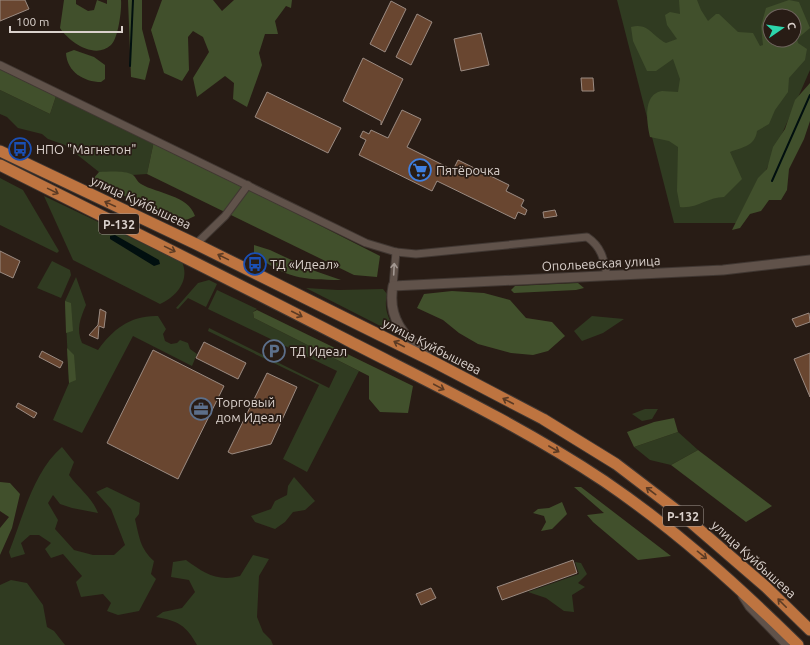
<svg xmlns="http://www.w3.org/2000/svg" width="810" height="645" viewBox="0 0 810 645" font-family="Ubuntu,sans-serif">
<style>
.green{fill:#303b21;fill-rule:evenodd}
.forest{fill:#41502c;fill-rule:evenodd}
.water{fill:#010f0f}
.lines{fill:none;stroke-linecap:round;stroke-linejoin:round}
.stream{stroke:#010f0f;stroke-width:2}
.building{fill:#694630;stroke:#9b8b82}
.minor-casing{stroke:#403732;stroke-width:9}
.tertiary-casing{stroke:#403732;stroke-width:11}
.trunk-casing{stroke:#403732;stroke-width:13}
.minor{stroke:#60524a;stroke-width:7}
.tertiary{stroke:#60524a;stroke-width:9}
.trunk{stroke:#be7440;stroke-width:11}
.oneway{stroke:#5c3b24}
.oneway2{stroke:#a39892}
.labels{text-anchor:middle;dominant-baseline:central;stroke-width:3.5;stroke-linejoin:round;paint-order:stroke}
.shield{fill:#281c15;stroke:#a59b95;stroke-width:1}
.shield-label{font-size:12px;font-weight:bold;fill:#dad1cc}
.poi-label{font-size:13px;fill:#dad1cc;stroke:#281c15;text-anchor:start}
.street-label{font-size:13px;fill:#dad1cc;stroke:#281c15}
</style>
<rect width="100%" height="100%" fill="#281c15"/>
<g class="green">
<path d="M 617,0 L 810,0 L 810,70 L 743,223 L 674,223 ZM 770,16 L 794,16 L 794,40 L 770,40 Z"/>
<polygon points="0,90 50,114 56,96 154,141 147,174 132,175 115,172 99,172 65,145 48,139 42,134 18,128 7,117 0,114"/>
<polygon points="0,178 23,190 59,251 57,253 0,225"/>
<path d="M 44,196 L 182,262 C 190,280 177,296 160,304 L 73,260 Z"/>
<polygon points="52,261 70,270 71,275 61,298 37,288"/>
<path d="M 76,277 L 86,305 C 80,319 76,329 82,343 L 98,350 C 113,329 131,315 158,316 L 166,329 L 163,334 L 165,341 L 171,344 L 177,343 L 180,340 L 188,343 L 190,349 L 197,354 L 192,366 L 133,336 L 82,433 L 53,420 L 69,383 L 65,301 Z"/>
<polygon points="209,280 217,284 206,307 188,298 178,309 176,308 198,283"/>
<path d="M 306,288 L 338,290 L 383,289 L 387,294 C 383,311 390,324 402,337 Z"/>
<polygon points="217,290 257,309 253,312 254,318 359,371 307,472 283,459 319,385 208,331 209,328 329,388 337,371 208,309"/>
<polygon points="592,316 624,319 603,333 582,341 574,331"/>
<polygon points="645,409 658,409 652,419 642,421 632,414"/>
<polygon points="678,432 698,450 671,465 650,460 634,447"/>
<path d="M 62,447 L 74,462 L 69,475 C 79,489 92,497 98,513 L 72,508 L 60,504 L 53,495 L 48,503 L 58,520 L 55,529 L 74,550 L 93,555 L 114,555 L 125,545 L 111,509 L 96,492 L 107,487 L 140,503 L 139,514 L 135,519 C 139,536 140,549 154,561 L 151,574 L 156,579 L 139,611 L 118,615 L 107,611 L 111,603 L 103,594 L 81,597 L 76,582 L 82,576 L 63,554 L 51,558 L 45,549 L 51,543 L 39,535 L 30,535 L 21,543 L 25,554 L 11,558 L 9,552 C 23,517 33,472 62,447 Z"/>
<polygon points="294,477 315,501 305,510 293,512 285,522 275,529 255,522 251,516 271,509 275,501 287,495 288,486"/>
<path d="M 253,555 L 269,559 L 259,576 L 257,617 L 263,632 L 271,640 L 273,645 L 197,645 C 186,625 178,621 156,617 L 163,612 L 182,608 L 195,592 L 189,580 L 171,577 L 173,562 L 186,560 C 204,573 217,582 240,576 Z"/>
<polygon points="575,562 581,563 587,574 578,583 585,587 572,595 574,612 564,611 546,598 528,592 579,574"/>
<polygon points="11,580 27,583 43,605 47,627 54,631 65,645 0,645 0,585"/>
</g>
<g class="forest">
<path d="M 64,0 L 76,0 L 76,4 L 88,11 L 94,10 L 97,0 L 107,4 L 107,0 L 121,0 C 122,10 118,39 111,45 C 95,60 69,42 60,28 Z"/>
<polygon points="128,0 142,0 142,29 150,60 145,80 131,77"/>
<polygon points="162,0 213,0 222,11 234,0 292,0 291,8 286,6 275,21 278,34 265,34 259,53 262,65 247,107 233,99 234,83 225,76 197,97 193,78 209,52 203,37 193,31 188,37 189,70 182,81 164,73 151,30"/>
<path d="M 679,0 L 697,0 L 701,10 L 708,21 L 716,14 L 719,14 L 738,32 L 753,33 L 760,46 L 763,45 L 761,26 L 766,8 L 789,0 L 799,2 L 810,28 L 797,39 L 798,43 L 807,49 L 805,60 L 789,78 L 788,92 L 775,110 L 769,124 L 757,131 C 755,146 743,147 730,152 L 742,179 L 724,197 C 708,197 697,209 680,207 L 677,191 L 678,147 L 669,141 L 650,137 C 647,124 642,94 662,91 C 667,91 673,92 678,92 L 680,79 L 673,59 L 656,71 L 647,71 L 633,41 L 631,27 C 648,22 652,36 666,43 L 677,39 L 667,25 L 665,15 L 670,12 L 680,14 ZM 770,16 L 794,16 L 794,40 L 770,40 Z"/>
<path d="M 74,50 L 94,57 L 105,65 L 105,79 L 101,82 C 84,82 67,72 66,53 Z"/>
<polygon points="0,69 56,96 50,114 0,90"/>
<polygon points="810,83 810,121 804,139 789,169 787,190 781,200 769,200 761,211 750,214 740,228 732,230 758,178 767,169 773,147 785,129 795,100"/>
<polygon points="154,141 380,256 377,277 354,275 147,174"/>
<path d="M 99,172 C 108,172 124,170 133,175 C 136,177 137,182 141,184 C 158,194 188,195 195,216 L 182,222 L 147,208 L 93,179 Z"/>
<path d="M 254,245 L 270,250 L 315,271 L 341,280 C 302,280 285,278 254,254 Z"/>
<polygon points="578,283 584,288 576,290 514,293 511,290 515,286"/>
<polygon points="452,291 484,293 510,300 526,318 552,322 565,336 548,351 533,355 511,353 478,344 459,333 443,320 417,308 424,294"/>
<polygon points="65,301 71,303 73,331 66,333"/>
<polygon points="257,310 413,386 408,413 380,412 369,399 369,376 254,318 253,312"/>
<polygon points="67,348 74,355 76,380 69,383"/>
<polygon points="674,418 678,432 634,447 627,432 654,422"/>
<polygon points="698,450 772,506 746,522 671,465"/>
<polygon points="0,482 10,483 20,494 12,528 0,555 0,528 9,517 0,511"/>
<polygon points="574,487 581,487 671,556 638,560 593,522 587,515 604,513"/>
<polygon points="562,502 567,514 552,529 541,531 546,522 544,516 533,513 538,509 549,508"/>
</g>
<polygon class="water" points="115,235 159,260 160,264 154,266 110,239 110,236"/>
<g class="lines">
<g class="stream">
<polyline points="130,66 133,0"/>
<polyline points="772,181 810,95"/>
</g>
</g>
<g class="building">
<polygon points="0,0 25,0 29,9 0,21"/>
<polygon points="391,1 406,9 385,52 370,44"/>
<polygon points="417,14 432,22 411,65 396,57"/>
<polygon points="481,33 489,65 461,71 454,39"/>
<polygon points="363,58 403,79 381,125 381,121 343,101"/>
<polygon points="581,78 593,78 594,91 582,91"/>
<polygon points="267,92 341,128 328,153 255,117"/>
<polygon points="402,110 421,119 407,147 453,170 458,160 509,185 506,191 524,200 521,206 527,210 525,215 518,212 515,219 437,181 432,191 359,155 366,140 360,137 363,131 369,134 371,130 388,138"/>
<polygon points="555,210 557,216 544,218 543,212"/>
<polygon points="0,251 20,261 13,278 0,272"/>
<polygon points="100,309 106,312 104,328 99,326 98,339 89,335 98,325"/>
<polygon points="809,313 810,322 796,327 792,319"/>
<polygon points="204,342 246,363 238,379 196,358"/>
<polygon points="153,350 224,386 178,479 107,443"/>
<polygon points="42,351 63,362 60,368 39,357"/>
<polygon points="810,353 810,397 794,359"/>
<polygon points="267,373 297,387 271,444 232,454 228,452"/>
<polygon points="18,403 37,413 34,418 16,407"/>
<polygon points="573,560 577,573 502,600 497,587"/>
<polygon points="431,588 436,598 421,605 416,594"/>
</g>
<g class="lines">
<g class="minor-casing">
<g id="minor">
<path d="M 0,65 L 366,243 L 396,252 L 416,254 L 587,237 C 602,247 604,260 607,276"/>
<polyline points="196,244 225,216 248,185"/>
<polyline points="393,286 396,252"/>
<polyline points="742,596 749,607 786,645"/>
</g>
</g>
<g class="tertiary-casing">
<path id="tertiary" d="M 427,356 C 404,336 387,318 393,286 L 723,270 L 810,260"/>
</g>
<g class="trunk-casing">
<g id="trunk">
<polyline points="0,151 196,244 434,362 543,419 616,464 679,512 766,587 810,630"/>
<path d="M 0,165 C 116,223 233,281 349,341 C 435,385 523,427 604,481 C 676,530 736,584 798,645"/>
</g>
</g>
<use href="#minor" class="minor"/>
<use href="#tertiary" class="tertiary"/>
<use href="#trunk" class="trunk"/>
</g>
<defs><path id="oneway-shaft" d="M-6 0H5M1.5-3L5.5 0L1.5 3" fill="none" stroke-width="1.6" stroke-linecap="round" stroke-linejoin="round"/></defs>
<g class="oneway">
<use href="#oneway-shaft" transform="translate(53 191) rotate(26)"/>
<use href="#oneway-shaft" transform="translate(110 204) rotate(-155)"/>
<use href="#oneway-shaft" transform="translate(170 249) rotate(26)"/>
<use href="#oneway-shaft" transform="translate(223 257) rotate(-154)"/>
<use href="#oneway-shaft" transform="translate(297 314) rotate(27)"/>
<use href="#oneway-shaft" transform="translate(399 344) rotate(-153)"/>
<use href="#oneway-shaft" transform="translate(439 387) rotate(28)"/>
<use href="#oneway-shaft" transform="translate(508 401) rotate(-152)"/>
<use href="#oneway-shaft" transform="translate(554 449) rotate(30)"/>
<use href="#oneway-shaft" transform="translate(651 491) rotate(-143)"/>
<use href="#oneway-shaft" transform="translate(702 555) rotate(39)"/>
<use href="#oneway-shaft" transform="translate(782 603) rotate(-135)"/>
</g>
<use class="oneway2" href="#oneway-shaft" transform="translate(394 269) rotate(-87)"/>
<defs>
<g id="bus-ring" transform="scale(1.15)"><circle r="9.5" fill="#281c15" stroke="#1a4fb4" stroke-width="1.5"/><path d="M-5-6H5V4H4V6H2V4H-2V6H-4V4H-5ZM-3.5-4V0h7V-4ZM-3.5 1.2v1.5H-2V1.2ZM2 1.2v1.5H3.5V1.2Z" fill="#1a4fb4"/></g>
<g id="supermarket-ring" transform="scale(1.15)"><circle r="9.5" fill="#281c15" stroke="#3f7fe0" stroke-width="1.5"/><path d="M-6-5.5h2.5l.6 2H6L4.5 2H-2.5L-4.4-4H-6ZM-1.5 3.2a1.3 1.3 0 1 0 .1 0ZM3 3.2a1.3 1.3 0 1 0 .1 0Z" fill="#3f7fe0"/></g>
<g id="parking-ring" transform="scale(1.15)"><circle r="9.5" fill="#281c15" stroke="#5c6f8a" stroke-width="1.5"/><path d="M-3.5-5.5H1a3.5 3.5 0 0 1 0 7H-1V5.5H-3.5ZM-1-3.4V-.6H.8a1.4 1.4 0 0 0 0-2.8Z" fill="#5c6f8a"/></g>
<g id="office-ring" transform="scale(1.15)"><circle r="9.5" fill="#281c15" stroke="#5c6f8a" stroke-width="1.5"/><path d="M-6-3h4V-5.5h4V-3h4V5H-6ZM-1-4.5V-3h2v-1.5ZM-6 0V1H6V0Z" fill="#5c6f8a"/></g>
</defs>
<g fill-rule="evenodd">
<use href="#bus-ring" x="20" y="149"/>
<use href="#supermarket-ring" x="420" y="170"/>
<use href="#bus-ring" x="255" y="264"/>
<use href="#parking-ring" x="274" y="351"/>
<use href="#office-ring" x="201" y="409"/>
</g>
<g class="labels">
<g class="shield">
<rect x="99" y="214" width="40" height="20" rx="3"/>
<rect x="663" y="506" width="40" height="20" rx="3"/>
</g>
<g class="shield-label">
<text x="119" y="224">Р-132</text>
<text x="683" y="516">Р-132</text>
</g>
<g class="poi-label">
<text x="36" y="149">НПО "Магнетон"</text>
<text x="436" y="170">Пятёрочка</text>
<text x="270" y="264">ТД «Идеал»</text>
<text x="290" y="351">ТД Идеал</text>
<text x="216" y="402">Торговый<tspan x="216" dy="15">дом Идеал</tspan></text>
</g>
<g class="street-label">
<text transform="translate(141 202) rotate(25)">улица Куйбышева</text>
<text transform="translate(601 263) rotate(-3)">Опольевская улица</text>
<text transform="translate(432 346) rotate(27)">улица Куйбышева</text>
<text transform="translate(754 559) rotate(42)">улица Куйбышева</text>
</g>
</g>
<g transform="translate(782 28) rotate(77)"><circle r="19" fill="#281c15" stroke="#6f645e"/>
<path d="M0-3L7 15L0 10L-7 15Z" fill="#2cd5ab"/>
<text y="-6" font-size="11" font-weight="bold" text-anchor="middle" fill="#dad1cc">С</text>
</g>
<path d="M10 26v6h112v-6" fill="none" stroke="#dad1cc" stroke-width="2"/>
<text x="16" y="26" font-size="12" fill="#dad1cc" stroke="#281c15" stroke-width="3" paint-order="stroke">100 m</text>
</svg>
